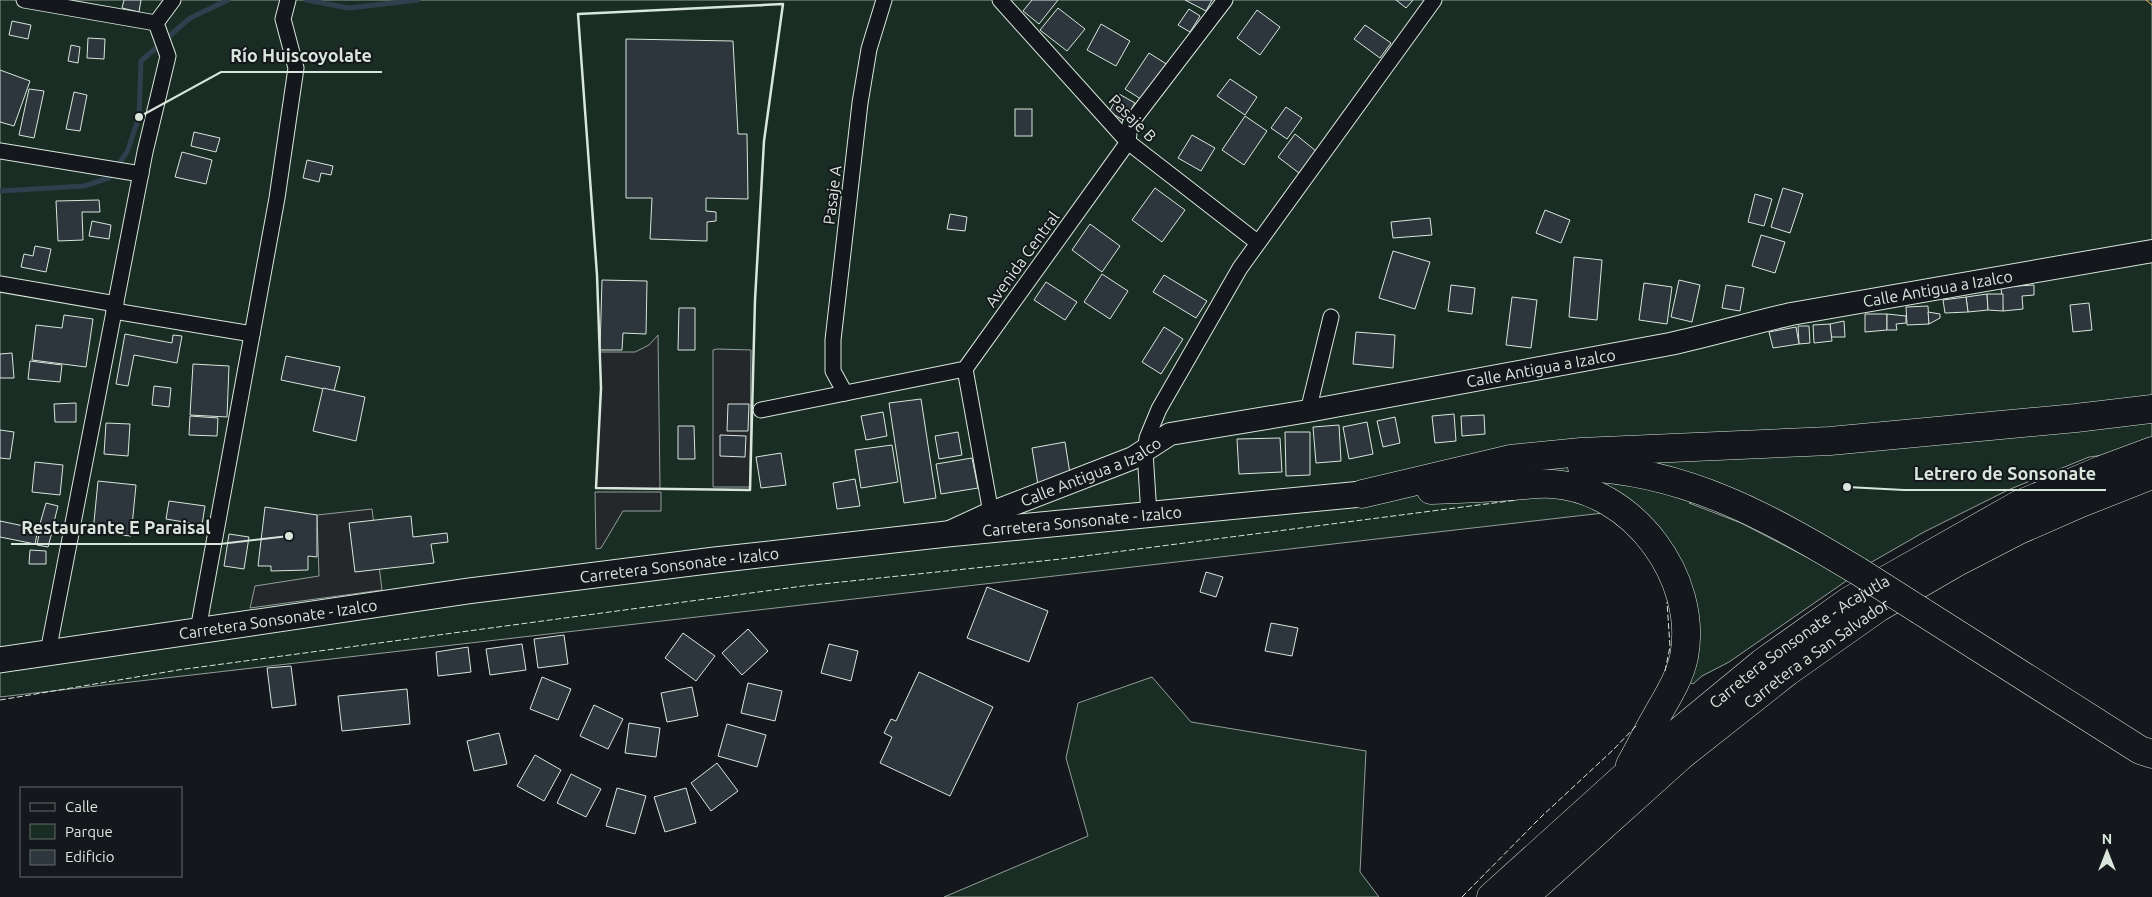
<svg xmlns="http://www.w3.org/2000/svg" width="2152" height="897" viewBox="0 0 2152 897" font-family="Ubuntu,sans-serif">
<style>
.green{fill:#1a2d24;stroke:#939e99}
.parking{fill:#24282b;stroke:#939e99}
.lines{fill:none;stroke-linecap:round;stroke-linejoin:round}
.stream{stroke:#2f3f4d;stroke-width:5}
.building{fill:#2c363c;stroke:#d8e6dc}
.street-casing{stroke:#d8e6dc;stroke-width:17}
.secondary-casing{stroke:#d8e6dc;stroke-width:24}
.primary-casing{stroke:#d8e6dc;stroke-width:27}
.highway-casing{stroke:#d8e6dc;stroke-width:29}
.street{stroke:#14181c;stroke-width:15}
.secondary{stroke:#14181c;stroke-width:22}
.primary{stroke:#14181c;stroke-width:25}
.highway{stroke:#14181c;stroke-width:28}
.highway-bridge-casing{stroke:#d8e6dc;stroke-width:29;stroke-linecap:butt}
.highway-bridge{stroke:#14181c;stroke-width:28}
.fence{stroke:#d8e6dc;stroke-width:1;stroke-dasharray:6 2.5;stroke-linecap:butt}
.wall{stroke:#d8e6dc;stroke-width:2.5}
.power{stroke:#ffb74d;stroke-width:1;stroke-dasharray:18 4 2.5 4;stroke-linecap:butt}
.labels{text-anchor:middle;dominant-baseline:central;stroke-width:4;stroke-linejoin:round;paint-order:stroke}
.street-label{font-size:16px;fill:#d8e6dc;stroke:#14181c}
.leader{fill:none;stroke:#d8e6dc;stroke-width:2}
.callout-dot{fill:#d8e6dc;stroke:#14181c;stroke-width:2}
.callout-label{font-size:18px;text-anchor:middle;font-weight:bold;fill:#d8e6dc;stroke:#14181c;stroke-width:4;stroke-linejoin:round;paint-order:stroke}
</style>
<rect width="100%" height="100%" fill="#14181c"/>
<g class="green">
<polygon points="0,0 2152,0 2152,449 2089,457 2008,490 1924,532 1870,563 1751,496 1689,503 1741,523 1849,579 1729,662 1702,676 1693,684 1689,682 1682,564 1672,545 1638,509 0,697"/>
<polygon points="1152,677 1191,722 1366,751 1360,872 1379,897 944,897 1088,836 1066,758 1078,703"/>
</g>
<g class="parking">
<polygon points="658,335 660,489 596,488 601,388 600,352 635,352 649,345"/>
<polygon points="717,349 751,350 750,487 713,487 713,350"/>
<polygon points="595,492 661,492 661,511 623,511 601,548 596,549"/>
<polygon points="372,509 382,590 250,608 255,586 319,576 317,515"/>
</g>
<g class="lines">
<g class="stream">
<polyline points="306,0 349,8 418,0"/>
<polyline points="0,191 84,186 109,178 127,152 139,117 141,61 190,18 228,0"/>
</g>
</g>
<g class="building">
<polygon points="124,0 141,0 139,12 122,8"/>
<polygon points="1032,0 1058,0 1039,24 1023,11"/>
<polygon points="1185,0 1212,0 1206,11"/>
<polygon points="1396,0 1413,0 1406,8"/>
<polygon points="1058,8 1085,29 1067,51 1040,30"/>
<polygon points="1189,9 1200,16 1190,32 1178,25"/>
<polygon points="1257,10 1280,27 1260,55 1237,38"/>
<polygon points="12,21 31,25 28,39 9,35"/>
<polygon points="1101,24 1130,41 1116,66 1087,50"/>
<polygon points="1365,25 1391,43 1380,58 1354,39"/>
<polygon points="88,38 105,39 104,59 87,58"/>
<polygon points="626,39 733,41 738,134 747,134 748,199 706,198 706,211 716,212 716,221 707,222 707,241 650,239 652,198 626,198"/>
<polygon points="71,45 80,47 78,63 68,61"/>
<polygon points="1149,53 1168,65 1144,101 1125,89"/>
<polygon points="0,70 30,81 14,126 0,122"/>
<polygon points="1230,79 1257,97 1245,115 1217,96"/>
<polygon points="29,89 44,91 34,138 19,135"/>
<polygon points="74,92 87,95 80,131 66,129"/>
<polygon points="1119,94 1135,103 1125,121 1109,112"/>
<polygon points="1286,107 1302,118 1287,139 1271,128"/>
<rect x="1015" y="109" width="17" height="27"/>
<polygon points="1245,116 1267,131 1244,165 1222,150"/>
<polygon points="194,132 220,138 216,152 191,146"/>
<polygon points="1295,134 1316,151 1299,173 1278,157"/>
<polygon points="1192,135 1215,148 1201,171 1178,158"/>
<polygon points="182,152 212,160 206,184 175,177"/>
<polygon points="307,160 333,166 331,175 321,173 319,182 303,178"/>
<polygon points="1155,188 1185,210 1162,242 1132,220"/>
<polygon points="1783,188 1803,194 1790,233 1771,227"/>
<polygon points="1755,194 1772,199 1764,226 1748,222"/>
<polygon points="99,200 100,212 82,212 83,240 58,241 56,201"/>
<polygon points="1545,210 1570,220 1561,243 1536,233"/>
<polygon points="950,214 967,217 965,231 947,229"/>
<polygon points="1430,218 1432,235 1393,238 1391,222"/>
<polygon points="92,221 111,225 109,239 89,236"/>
<polygon points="1090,224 1120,246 1102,272 1072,250"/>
<polygon points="1761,235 1785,242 1775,273 1752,266"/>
<polygon points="35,246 51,249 46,272 21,267 24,254 33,256"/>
<polygon points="1393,251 1430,262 1415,309 1379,298"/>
<polygon points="1574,257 1602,260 1597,320 1569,317"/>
<polygon points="1102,274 1128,291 1110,319 1084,302"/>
<polygon points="1164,275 1207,301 1196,318 1153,292"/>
<polygon points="602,280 647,281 646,334 623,333 622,350 600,350"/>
<polygon points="1679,280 1700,285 1692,322 1671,317"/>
<polygon points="1046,282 1077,302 1065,320 1034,300"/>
<polygon points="1644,283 1672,287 1667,324 1639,320"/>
<polygon points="1451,285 1475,288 1472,314 1448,311"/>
<polygon points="1726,285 1744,288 1740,311 1722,308"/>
<polygon points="2034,285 2034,295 2022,296 2023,309 2003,311 2001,287"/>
<polygon points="1987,294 1988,310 1968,312 1966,297"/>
<polygon points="1987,294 2003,294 2003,311 1988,310"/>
<polygon points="1512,297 1537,300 1531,348 1506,345"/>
<polygon points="1966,297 1968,312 1945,313 1943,300"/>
<polygon points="2089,303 2092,330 2073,332 2070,305"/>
<polygon points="1928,306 1929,324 1907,325 1906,307"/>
<polygon points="679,308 695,308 695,350 678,350"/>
<polygon points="1928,312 1940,314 1940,318 1929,324"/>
<polygon points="1865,314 1887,314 1887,330 1865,332"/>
<polygon points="1887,314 1906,316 1906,323 1896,324 1897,330 1887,330"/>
<polygon points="64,315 93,319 86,367 32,360 36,325 62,328"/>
<polygon points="1844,321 1845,337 1831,337 1830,324"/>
<polygon points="1830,324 1832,341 1814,343 1813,325"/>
<polygon points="1798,326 1809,326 1810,343 1799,344"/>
<polygon points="1164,327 1183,339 1161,374 1142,362"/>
<polygon points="1796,327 1799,344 1773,348 1769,332"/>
<polygon points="1356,332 1395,335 1393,368 1353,364"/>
<polygon points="125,334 172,343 173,335 182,336 177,363 134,355 128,386 116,384"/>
<polygon points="12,353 14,378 0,378 0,354"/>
<polygon points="286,356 340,367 334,391 281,380"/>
<polygon points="30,361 62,365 60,382 28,379"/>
<polygon points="193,364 229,366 227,417 190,415"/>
<polygon points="154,386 171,388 169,407 152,405"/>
<polygon points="323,388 365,397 356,441 313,431"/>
<polygon points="921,399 936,498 904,503 889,403"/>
<polygon points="76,403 76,422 55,422 54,404"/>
<polygon points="728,404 749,404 748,431 727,431"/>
<polygon points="883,412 887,436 866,440 861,416"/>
<polygon points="1454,414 1456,441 1435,443 1432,416"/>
<polygon points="1484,415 1485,434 1462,436 1461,416"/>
<polygon points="190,416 218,418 217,436 189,435"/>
<polygon points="1395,417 1400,443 1383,447 1377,421"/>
<polygon points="1367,422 1373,454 1349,459 1343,427"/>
<polygon points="106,423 130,424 128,456 104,454"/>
<polygon points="1339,425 1341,461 1316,463 1313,427"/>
<polygon points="678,426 694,426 695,459 678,459"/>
<polygon points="0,430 14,432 10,459 0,458"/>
<polygon points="958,432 962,455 939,459 935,436"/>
<polygon points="1285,432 1310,432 1310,475 1286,476"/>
<polygon points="720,435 746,436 745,457 720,456"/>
<polygon points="1280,438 1282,472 1239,474 1237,439"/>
<polygon points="1065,442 1071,480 1038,485 1032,448"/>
<polygon points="892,445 898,482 861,488 855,450"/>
<polygon points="781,453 786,485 761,488 756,457"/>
<polygon points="972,458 978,488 941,494 936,464"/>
<polygon points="35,462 63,465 60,495 32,492"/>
<polygon points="855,479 860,506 837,509 833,483"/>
<polygon points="98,481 136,485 131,536 93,532"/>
<polygon points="169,501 205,506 202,525 166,519"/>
<polygon points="46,503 58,506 52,530 39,527"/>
<polygon points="265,507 317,515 317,557 308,556 308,570 271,571 271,566 258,566"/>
<polygon points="411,516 413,537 447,533 448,542 431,544 434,563 355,572 349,523"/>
<polygon points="0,521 38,529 35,544 0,537"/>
<polygon points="40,529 52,532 48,547 37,545"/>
<polygon points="229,534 249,537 244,569 224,566"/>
<polygon points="30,550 46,551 46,564 29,564"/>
<polygon points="1206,572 1223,577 1216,597 1200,592"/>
<polygon points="987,587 1048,611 1029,662 967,638"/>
<polygon points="1271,623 1298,628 1292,656 1265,651"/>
<polygon points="748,629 768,651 742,675 722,653"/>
<polygon points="683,633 715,656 696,681 665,658"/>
<polygon points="564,635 568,664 538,668 534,639"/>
<polygon points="522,644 526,670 490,675 486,649"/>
<polygon points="829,644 858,651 851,681 821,673"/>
<polygon points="468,647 471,672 438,676 436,652"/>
<polygon points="291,666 296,705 272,708 267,668"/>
<polygon points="919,672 993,707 950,796 880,763 892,737 884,733 891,719 896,721"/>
<polygon points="542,677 571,689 558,720 530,709"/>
<polygon points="748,683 782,691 775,721 741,713"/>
<polygon points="692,687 698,716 667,722 661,693"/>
<polygon points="407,689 410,724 342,731 338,696"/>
<polygon points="594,705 623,719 608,749 580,736"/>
<polygon points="629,723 660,728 656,757 625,753"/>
<polygon points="727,724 766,735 757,767 718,756"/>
<polygon points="499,733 507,764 474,771 467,741"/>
<polygon points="535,755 561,770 544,801 517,786"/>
<polygon points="717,763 738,791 711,811 691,783"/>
<polygon points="571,774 601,789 586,817 557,803"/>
<polygon points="617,788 646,796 635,834 606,826"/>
<polygon points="686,788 696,823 665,832 654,797"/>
</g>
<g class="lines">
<g class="street-casing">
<g id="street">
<polyline points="24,0 156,23"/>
<polyline points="1000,0 1128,142 1257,242"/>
<polyline points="0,151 141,174"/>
<polyline points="0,284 116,304"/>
<polyline points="114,311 252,334"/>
<polyline points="965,369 991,513"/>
<polyline points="845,393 833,371 833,340 860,103 869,49 884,0"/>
<polyline points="761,410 965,369 1128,142 1130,124 1225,0"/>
<polyline points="1308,411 1331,317"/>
<polyline points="1149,515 1145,452 1147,438 1159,409 1240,268 1434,0"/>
<polyline points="198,630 277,198 296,68 283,19 288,0"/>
<polyline points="48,652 145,152 168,56 156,23 173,0"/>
</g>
</g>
<g class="secondary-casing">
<g id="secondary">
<path id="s1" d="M 952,531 L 991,513 L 1133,458 L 1170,434 L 1308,411 L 1670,344 C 1711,335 1751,323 1791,314 L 2152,251"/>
</g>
</g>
<g class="primary-casing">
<g id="primary">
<path id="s2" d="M 0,660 L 468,591 L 715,560 L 947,534 L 1362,494"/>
</g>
</g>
<g class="highway-casing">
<g id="highway">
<path d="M 1582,467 C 1687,471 1770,518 1858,571"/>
<path d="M 1431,490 C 1459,489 1487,488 1514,486 C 1527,485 1540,483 1552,484 C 1633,489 1699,578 1684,657 C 1679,680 1666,699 1655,719 C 1646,734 1639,750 1630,765"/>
<polyline points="1362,494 1510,459 1581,452 1830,441 2076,418 2152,409"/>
<polyline points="1921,611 2140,750 2152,754"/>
<path id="s3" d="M 1491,897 L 1625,776 L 1762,663 L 1849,601 L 2018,505 L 2101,470 L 2152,451"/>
<path id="s4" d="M 1524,897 L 1682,755 L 1787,672 L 1878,608 L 1959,561 L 2017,531 L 2081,503 L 2152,475"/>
</g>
</g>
<use href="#street" class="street"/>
<use href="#secondary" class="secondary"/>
<use href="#primary" class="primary"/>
<use href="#highway" class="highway"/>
<g class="highway-bridge-casing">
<polyline id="highway-bridge" points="1858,571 1921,611"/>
</g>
<use href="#highway-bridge" class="highway-bridge"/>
<g class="fence">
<polyline points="1665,671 1670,647 1667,602"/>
<polyline points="0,700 178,670 803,586 1061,559 1517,500"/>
<polyline points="1462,897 1541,817 1613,750 1638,724"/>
</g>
<polygon class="wall" points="783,4 764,141 755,300 750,490 596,488 601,388 597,275 578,14"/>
<polyline class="power" points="2146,0 2152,5"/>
</g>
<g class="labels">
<g class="street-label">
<text transform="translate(1133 118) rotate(45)">Pasaje B</text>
<text transform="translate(832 195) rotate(-83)">Pasaje A</text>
<text transform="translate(1022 259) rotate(-54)">Avenida Central</text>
<text stroke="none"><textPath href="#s1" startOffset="1021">Calle Antigua a Izalco</textPath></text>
<text stroke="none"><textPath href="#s1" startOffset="616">Calle Antigua a Izalco</textPath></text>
<text stroke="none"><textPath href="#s1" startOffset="151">Calle Antigua a Izalco</textPath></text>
<text stroke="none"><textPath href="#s2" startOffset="1091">Carretera Sonsonate - Izalco</textPath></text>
<text stroke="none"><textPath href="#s2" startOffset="686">Carretera Sonsonate - Izalco</textPath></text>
<text stroke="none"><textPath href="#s2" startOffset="281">Carretera Sonsonate - Izalco</textPath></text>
<text stroke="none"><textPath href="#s3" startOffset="401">Carretera Sonsonate - Acajutla</textPath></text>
<text stroke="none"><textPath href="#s4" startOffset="381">Carretera a San Salvador</textPath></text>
</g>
</g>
<path class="leader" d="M139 117L221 72H382M1847 487L1904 490H2106M289 536L220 544H11"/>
<g class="callout-dot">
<circle cx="139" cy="117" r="5"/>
<circle cx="1847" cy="487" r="5"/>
<circle cx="289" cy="536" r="5"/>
</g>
<g class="callout-label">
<text x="301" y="62">Río Huiscoyolate</text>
<text x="2005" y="480">Letrero de Sonsonate</text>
<text x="116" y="534">Restaurante E Paraisal</text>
</g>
<rect x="20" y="787" width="162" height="90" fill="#14181c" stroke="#626a69"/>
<rect x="30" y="803" width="25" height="8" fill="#14181c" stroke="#626a69"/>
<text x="65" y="812" font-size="15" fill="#d8e6dc">Calle</text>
<rect x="30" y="824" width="25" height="15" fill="#1a2d24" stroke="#626a69"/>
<text x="65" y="837" font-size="15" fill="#d8e6dc">Parque</text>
<rect x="30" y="850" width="25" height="15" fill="#2c363c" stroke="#626a69"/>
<text x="65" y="862" font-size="15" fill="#d8e6dc">Edificio</text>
<g transform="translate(2107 852)" stroke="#14181c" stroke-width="4" paint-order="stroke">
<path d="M0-4L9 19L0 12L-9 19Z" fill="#d8e6dc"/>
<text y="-8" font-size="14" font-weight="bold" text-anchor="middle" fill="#d8e6dc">N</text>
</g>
</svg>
